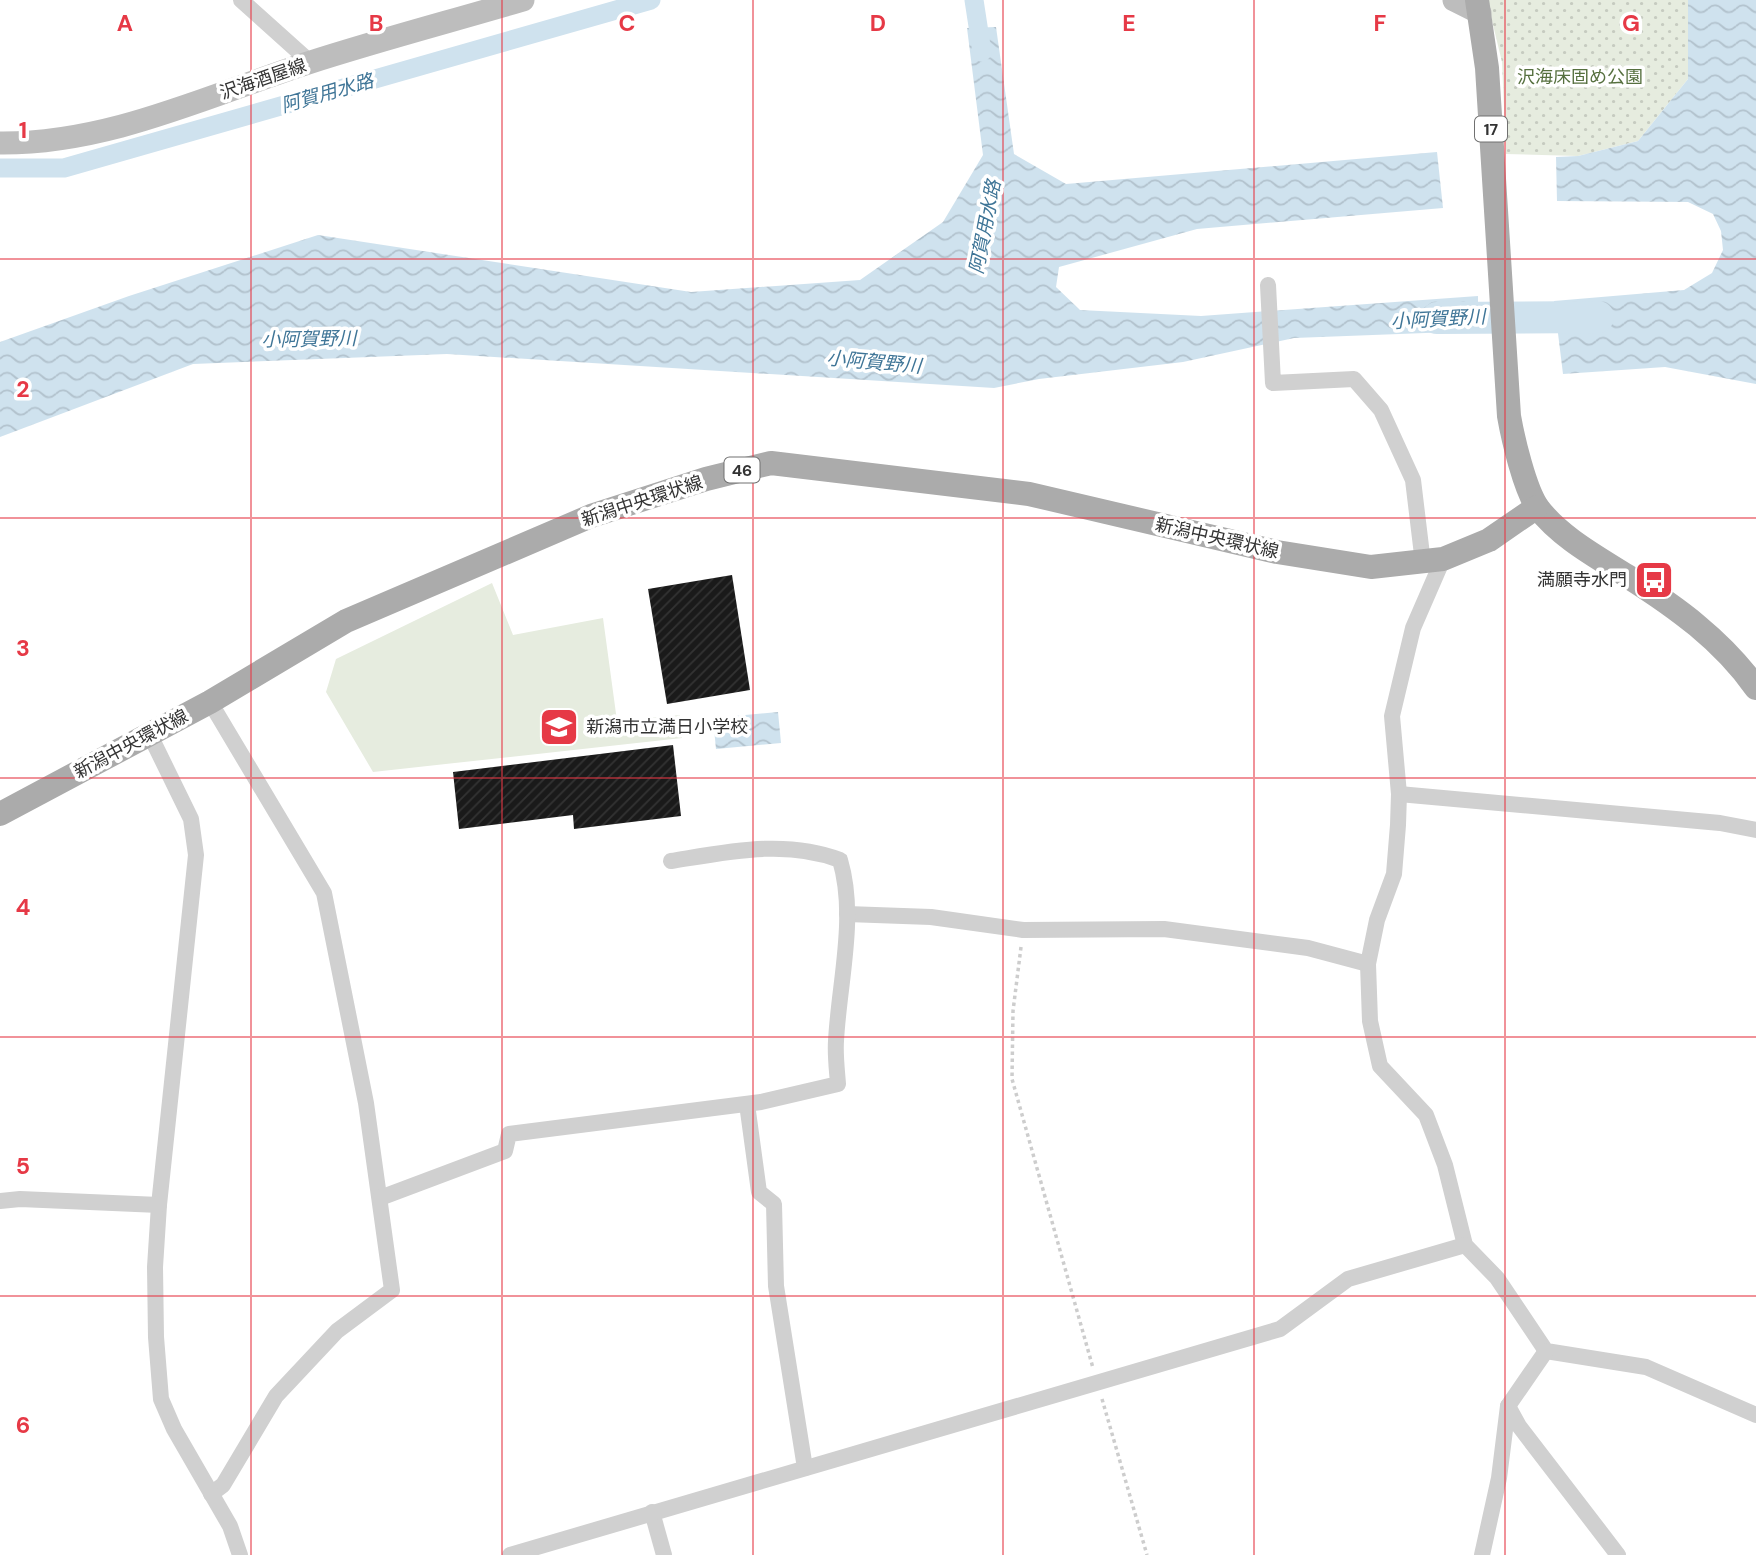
<svg xmlns="http://www.w3.org/2000/svg" width="1756" height="1555" viewBox="0 0 1756 1555" font-family="'DM Sans','Noto Sans JP',sans-serif">
<style>
.grass{fill:#e6ecdf}
.park{fill:url(#park-dots)}
.water{fill:url(#water-waves)}
.lines{fill:none;stroke-linecap:round;stroke-linejoin:round}
.canal{stroke:#cfe2ee;stroke-width:19}
.river{stroke:#cfe2ee;stroke-width:32}
.building{fill:url(#building-hatch)}
.path{stroke:#cdcdcd;stroke-width:3.5;stroke-dasharray:3.5 3.5;stroke-linecap:butt}
.street{stroke:#d0d0d0;stroke-width:16}
.secondary{stroke:#bdbdbd;stroke-width:23}
.primary{stroke:#ababab;stroke-width:24}
.grid{fill:none;stroke:#e63946;stroke-width:2;stroke-opacity:0.55}
.labels{text-anchor:middle;dominant-baseline:central;stroke-width:7;stroke-linejoin:round;paint-order:stroke}
.shield{fill:#fff;stroke:#707070;stroke-width:2}
.shield-label{font-size:16px;font-weight:bold;fill:#333}
.park-label{font-size:18px;fill:#56703f;stroke:#fff}
.street-label{font-size:18px;fill:#333;stroke:#fff}
.poi-label{font-size:18px;fill:#333;stroke:#fff;text-anchor:end}
.water-label{font-size:19px;font-style:italic;fill:#3f7597;stroke:#fff}
.grid-label{font-size:23px;text-anchor:middle;font-weight:bold;fill:#e63946;stroke:#fff;stroke-width:7;stroke-linejoin:round;paint-order:stroke}
</style>
<defs>
<pattern id="park-dots" width="8" height="8" patternUnits="userSpaceOnUse" patternTransform="scale(1.75)"><rect width="8" height="8" fill="#e6ecdf"/><path d="M2 2h.1M6 6h.1" fill="none" stroke="#c6cbc0" stroke-width="1.8" stroke-linecap="round"/></pattern>
<pattern id="water-waves" width="16" height="10" patternUnits="userSpaceOnUse" patternTransform="scale(1.75)"><rect width="16" height="10" fill="#cfe2ee"/><path d="M0 5q4-4 8 0t8 0" fill="none" stroke="#b2c2cd"/></pattern>
<pattern id="building-hatch" width="6" height="6" patternUnits="userSpaceOnUse" patternTransform="scale(1.75)"><rect width="6" height="6" fill="#1a1a1a"/><path d="M-1 1l2-2M0 6l6-6M5 7l2-2" fill="none" stroke="#333"/></pattern>
</defs>
<rect width="100%" height="100%" fill="#fff"/>
<polygon class="grass" points="492,583 513,635 603,618 617,721 680,715 682,738 373,772 326,692 336,659"/>
<polygon class="park" points="1487,0 1688,0 1688,79 1638,141 1578,156 1506,154 1502,62"/>
<g class="water">
<polygon points="1688,0 1756,0 1756,384 1665,367 1563,374 1554,301 1684,290 1712,273 1723,250 1721,231 1713,214 1688,202 1557,201 1556,157 1578,156 1638,141 1688,79"/>
<polygon points="996,27 1014,154 1066,184 1437,152 1443,208 1197,229 1059,267 1056,287 1080,310 1201,316 1478,296 1478,331 1294,338 1183,362 1039,379 994,388 447,354 193,364 0,437 0,342 129,296 318,235 691,292 860,280 943,222 983,155 967,28"/>
<polygon points="778,712 781,743 716,749 713,718"/>
</g>
<g class="lines">
<g class="canal">
<polyline points="974,0 982,52"/>
<polyline points="0,168 64,168 651,0"/>
</g>
<polyline class="river" points="1437,318 1598,317"/>
</g>
<g class="building">
<polygon points="732,575 750,690 667,704 648,589"/>
<polygon points="673,745 681,816 574,829 573,815 459,829 453,772"/>
</g>
<g class="lines">
<g class="path">
<polyline points="1021,947 1013,1011 1012,1079 1093,1368"/>
<polyline points="1102,1399 1147,1555"/>
</g>
<g class="street">
<polyline points="241,0 310,62"/>
<polyline points="1268,285 1273,383 1354,379 1381,410 1413,480 1423,563"/>
<polyline points="1443,559 1413,628 1392,716 1399,794 1398,825 1394,874 1377,920 1368,964 1370,1021 1380,1066 1426,1115 1445,1165 1465,1245 1497,1278 1546,1351 1646,1367 1756,1415"/>
<polyline points="210,702 324,893 366,1103 392,1290 337,1331 276,1396 223,1485 211,1494"/>
<polyline points="149,733 191,819 196,855 159,1205 155,1267 156,1337 161,1399 174,1429 230,1526 240,1555"/>
<polyline points="1399,794 1720,823 1756,830"/>
<polyline points="847,914 931,917 1023,930 1164,929 1308,948 1368,964"/>
<polyline points="747,1104 759,1192 774,1204 776,1286 805,1468"/>
<path d="M 380,1198 L 505,1151 L 509,1134 L 761,1102 L 838,1084 C 837,1070 835,1055 836,1041 C 839,982 857,917 840,860 C 786,839 727,852 671,861"/>
<polyline points="0,1201 20,1199 159,1205"/>
<polyline points="1508,1406 1519,1426 1618,1555"/>
<polyline points="652,1512 664,1555"/>
<polyline points="510,1555 1280,1329 1348,1279 1465,1245"/>
<polyline points="1482,1555 1499,1478 1508,1406 1546,1351"/>
</g>
<g class="secondary">
<polyline points="1454,0 1480,13"/>
<path d="M 0,143 C 108,144 207,96 308,63 C 379,40 452,21 523,0"/>
</g>
<g class="primary">
<path d="M 1477,0 L 1487,68 L 1509,416 C 1513,439 1525,490 1538,508 C 1560,537 1597,557 1627,576 C 1676,607 1722,640 1756,688"/>
<polyline points="0,814 210,702 346,621 591,516 706,479 771,463 1029,494 1277,552 1371,567 1443,559 1489,540 1537,507"/>
</g>
</g>
<path class="grid" d="M 251,0 L 251,1555M 502,0 L 502,1555M 753,0 L 753,1555M 1003,0 L 1003,1555M 1254,0 L 1254,1555M 1505,0 L 1505,1555M 0,259 L 1756,259M 0,518 L 1756,518M 0,778 L 1756,778M 0,1037 L 1756,1037M 0,1296 L 1756,1296"/>
<defs>
<g id="bus-square" transform="scale(2.0125)"><rect x="-9" y="-9" width="18" height="18" rx="4" fill="#e63946" stroke="#fff"/><path d="M-5-6H5V4H4V6H2V4H-2V6H-4V4H-5ZM-3.5-4V0h7V-4ZM-3.5 1.2v1.5H-2V1.2ZM2 1.2v1.5H3.5V1.2Z" fill="#fff"/></g>
<g id="school-square" transform="scale(2.0125)"><rect x="-9" y="-9" width="18" height="18" rx="4" fill="#e63946" stroke="#fff"/><path d="M0-5L7-2L0 1L-7-2ZM-4 1L0 2.5L4 1V4Q0 6-4 4Z" fill="#fff"/></g>
</defs>
<g fill-rule="evenodd">
<use href="#bus-square" x="1654" y="580"/>
<use href="#school-square" x="559" y="727"/>
</g>
<g class="labels">
<g class="shield">
<rect x="1475" y="116.5" width="32" height="25" rx="5"/>
<rect x="724.5" y="457.5" width="35" height="25" rx="5"/>
</g>
<g class="shield-label">
<text x="1491" y="129">17</text>
<text x="742" y="470">46</text>
</g>
<g class="park-label">
<text x="1580" y="77">沢海床固め公園</text>
</g>
<g class="street-label">
<text transform="translate(263 79) rotate(-19)">沢海酒屋線</text>
<text transform="translate(642 501) rotate(-18)">新潟中央環状線</text>
<text transform="translate(1217 538) rotate(13)">新潟中央環状線</text>
<text transform="translate(131 744) rotate(-28)">新潟中央環状線</text>
</g>
<g class="poi-label">
<text x="1627" y="580">満願寺水門</text>
<text x="586" y="727" text-anchor="start">新潟市立満日小学校</text>
</g>
<g class="water-label">
<text transform="translate(327 93) rotate(-16)">阿賀用水路</text>
<text transform="translate(985 227) rotate(-79)">阿賀用水路</text>
<text transform="translate(1438 319) rotate(-3)">小阿賀野川</text>
<text transform="translate(309 339) rotate(-1)">小阿賀野川</text>
<text transform="translate(874 362) rotate(5)">小阿賀野川</text>
</g>
</g>
<g class="grid-label">
<text x="125" y="31">A</text>
<text x="376" y="31">B</text>
<text x="627" y="31">C</text>
<text x="878" y="31">D</text>
<text x="1129" y="31">E</text>
<text x="1380" y="31">F</text>
<text x="1631" y="31">G</text>
<text x="23" y="138">1</text>
<text x="23" y="397">2</text>
<text x="23" y="656">3</text>
<text x="23" y="915">4</text>
<text x="23" y="1174">5</text>
<text x="23" y="1433">6</text>
</g>
</svg>
